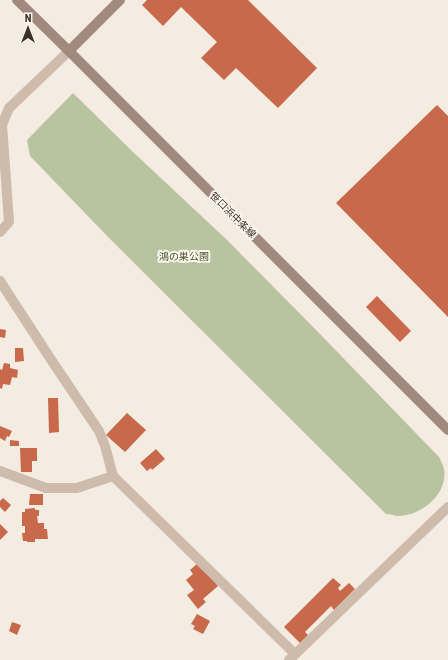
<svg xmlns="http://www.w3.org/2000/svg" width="448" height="660" viewBox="0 0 448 660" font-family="'Roboto Condensed','Noto Sans JP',sans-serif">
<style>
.green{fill:#b8c4a0}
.building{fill:#c8694b}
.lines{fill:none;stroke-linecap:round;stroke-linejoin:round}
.street{stroke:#cdbbac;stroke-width:10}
.secondary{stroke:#a18a7d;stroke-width:10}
.labels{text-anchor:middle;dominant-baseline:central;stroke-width:4;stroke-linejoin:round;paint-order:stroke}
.street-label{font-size:10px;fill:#3b302b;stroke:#fbf5ee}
.park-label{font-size:10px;fill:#4a5a2e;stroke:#fbf5ee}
</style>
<rect width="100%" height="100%" fill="#f4ebe1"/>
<path class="green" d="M 73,93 L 133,152 L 226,239 L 318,332 L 439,457 C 441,461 443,465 444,469 C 448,494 422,515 399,516 C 395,516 390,514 386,514 L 110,239 L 30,156 L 27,140 Z"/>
<g class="building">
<polygon points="147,0 248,0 317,68 278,108 236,68 224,80 201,58 217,42 181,7 163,26 142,5"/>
<polygon points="437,105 448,116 448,317 336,203"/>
<polygon points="377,296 411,331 400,342 366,307"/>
<polygon points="0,329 6,330 5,338 0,337"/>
<polygon points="15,348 23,348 24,361 15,362"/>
<polygon points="4,363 10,364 10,368 18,370 17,378 12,377 10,385 3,384 2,389 0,388 0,369 2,370"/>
<polygon points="48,398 58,398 59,432 49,433"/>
<polygon points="127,413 146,430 125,452 106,435"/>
<polygon points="0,426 12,431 9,437 7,436 5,441 0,438"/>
<polygon points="10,440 19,441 19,446 10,446"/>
<polygon points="20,448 37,448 37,461 32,461 32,472 21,472"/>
<polygon points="156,449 165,459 152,470 151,468 147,471 140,463"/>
<polygon points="30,494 43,494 43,505 29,505"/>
<polygon points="3,498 11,505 5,512 0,507 0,501"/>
<polygon points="35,508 35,510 39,510 39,516 37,516 38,523 44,523 44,529 47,529 48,539 35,539 35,542 27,542 27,541 23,541 22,533 25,533 25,526 22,526 22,512 25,512 25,509"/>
<polygon points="0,524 8,532 0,540"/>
<polygon points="198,563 218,586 203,599 206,602 198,609 187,595 194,590 186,580 193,574 190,570"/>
<polygon points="333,578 341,585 338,588 340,591 349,583 355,589 334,610 331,606 305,632 309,636 301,644 284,627"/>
<polygon points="197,614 210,621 203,634 193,629 195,626 191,624"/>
<polygon points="12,622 21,625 17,635 9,631"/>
</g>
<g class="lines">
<g class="street">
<polyline points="0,232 9,222 2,125 9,108 69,51"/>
<polyline points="0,281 50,358 99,431 105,446 113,476 295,654"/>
<polyline points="0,471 46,488 77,488 113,476"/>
<polyline points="289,660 448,507"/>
</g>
<g class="secondary">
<polyline points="17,0 69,51 448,430"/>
<polyline points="69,51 120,0"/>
</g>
</g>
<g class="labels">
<g class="street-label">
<text transform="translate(233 215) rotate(45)">笹口浜中条線</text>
</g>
<g class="park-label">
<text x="184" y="256">鴻の巣公園</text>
</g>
</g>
<g transform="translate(28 28)" stroke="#fbf5ee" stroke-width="3" paint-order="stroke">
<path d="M0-3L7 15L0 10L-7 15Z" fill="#3b302b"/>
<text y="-6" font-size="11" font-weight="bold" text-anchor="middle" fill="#3b302b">N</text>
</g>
</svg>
